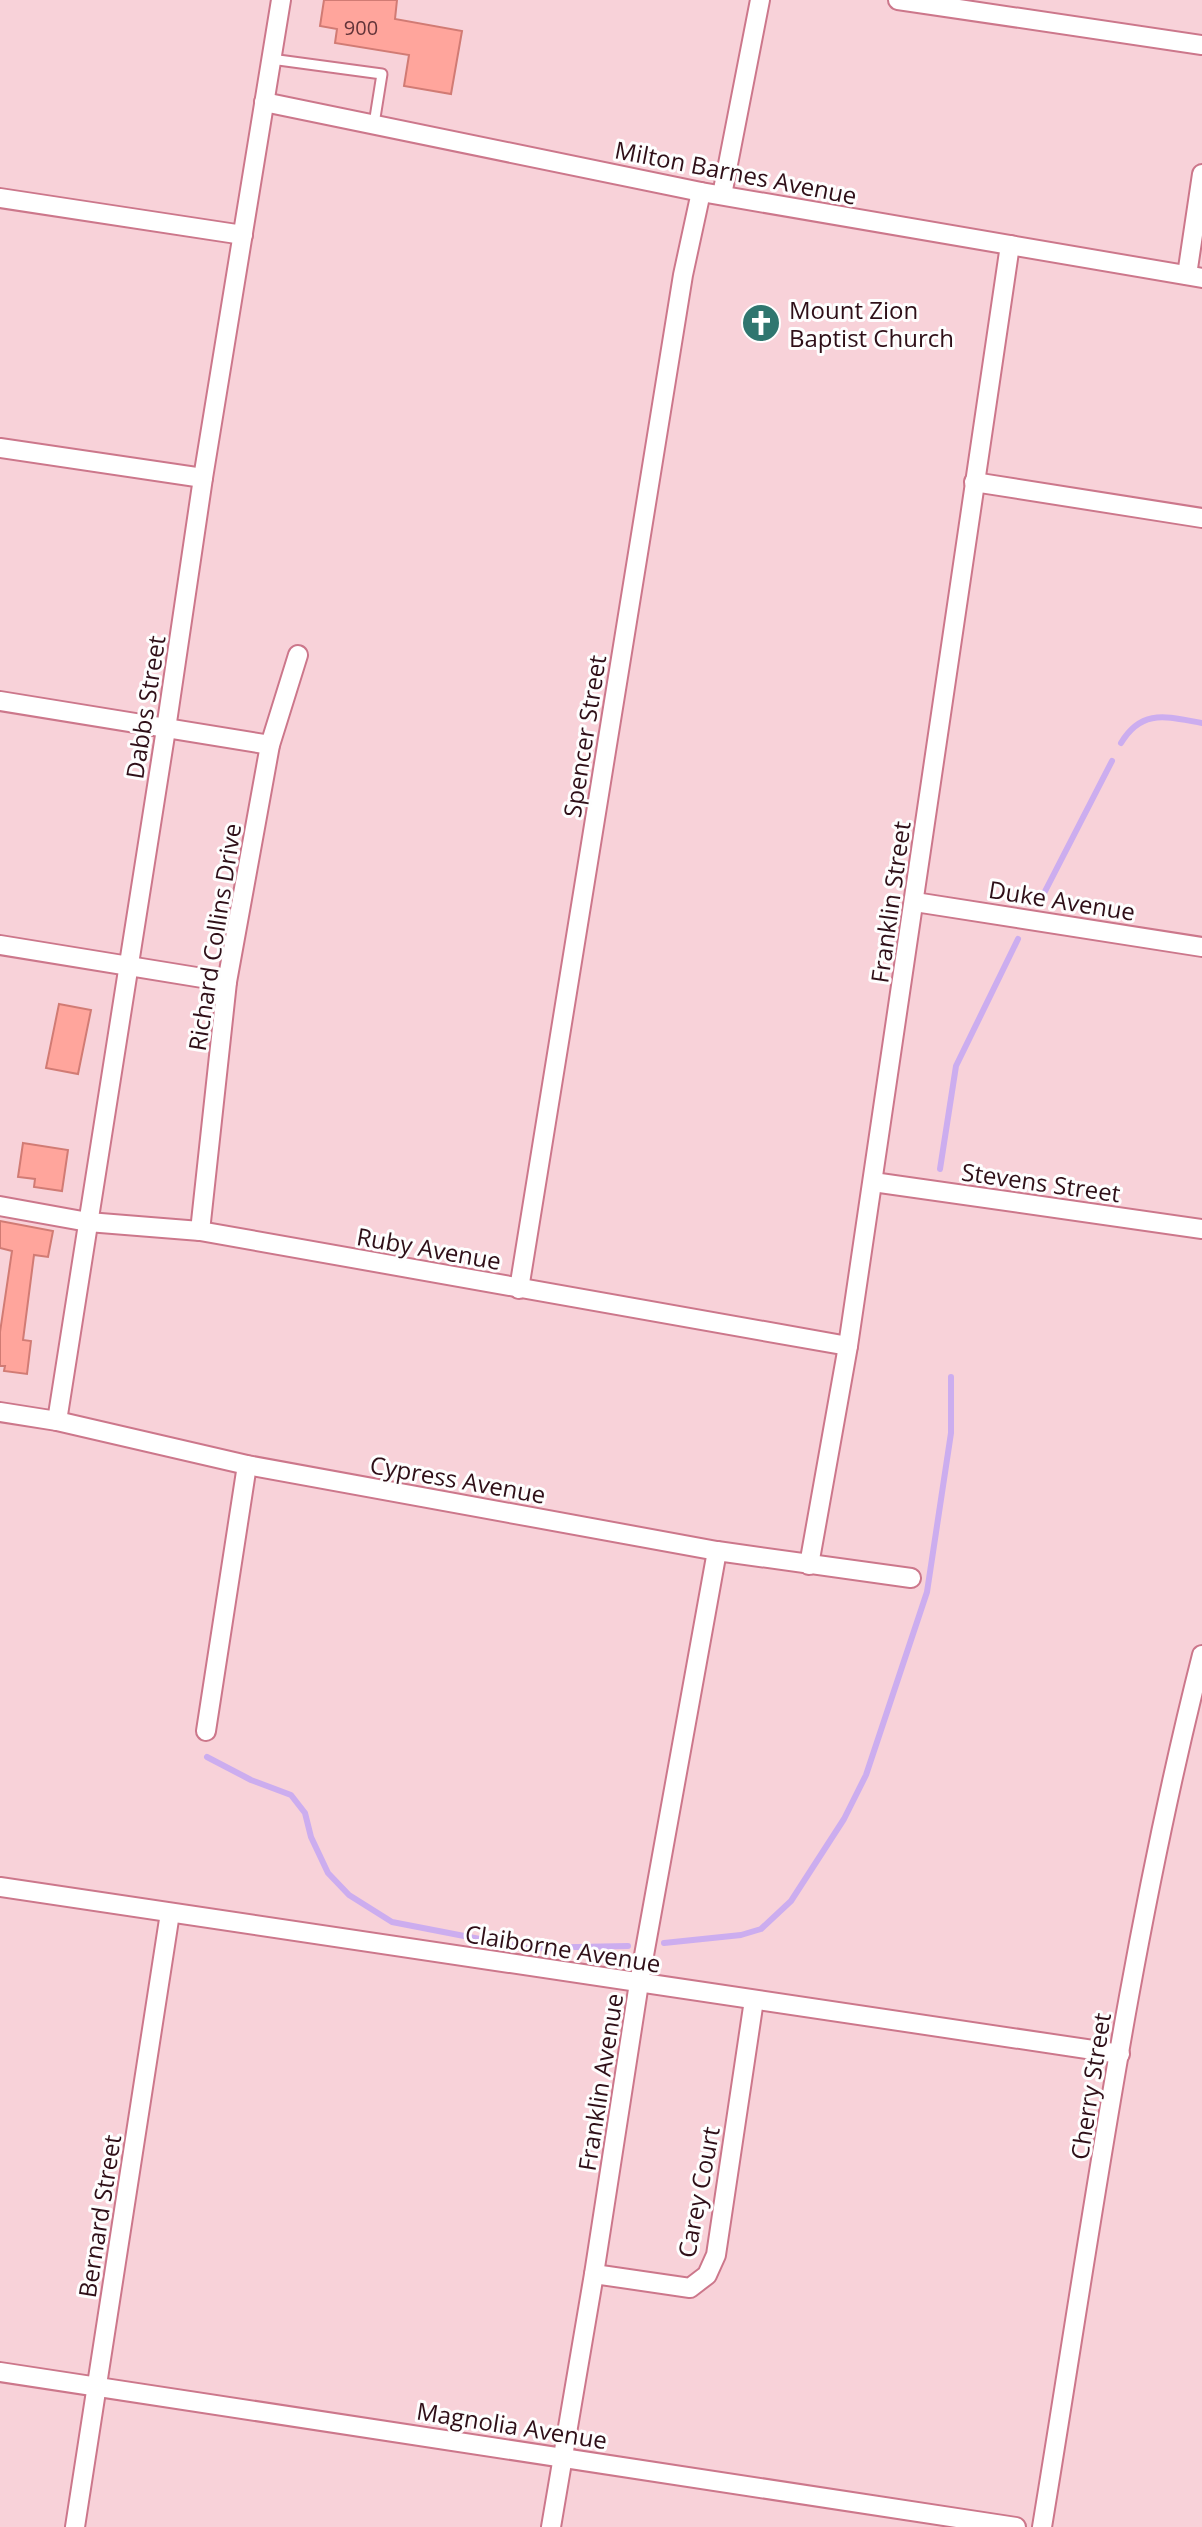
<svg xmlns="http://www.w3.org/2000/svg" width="1202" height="2527" viewBox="0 0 1202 2527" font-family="'Open Sans',sans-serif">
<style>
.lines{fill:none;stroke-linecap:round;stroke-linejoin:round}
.stream{stroke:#ccadef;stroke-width:6}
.building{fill:#ffa59c;stroke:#d17b74;stroke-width:2}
.lane-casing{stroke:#cc778b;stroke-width:13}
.street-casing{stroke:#cc778b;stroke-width:22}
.lane{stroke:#fff;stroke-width:9}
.street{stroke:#fff;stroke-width:18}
.labels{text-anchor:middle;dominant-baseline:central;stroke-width:6;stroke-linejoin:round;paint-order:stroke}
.number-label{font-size:20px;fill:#633439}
.street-label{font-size:24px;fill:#2f0f18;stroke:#fefefe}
.poi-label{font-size:24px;fill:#2f0f18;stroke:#fefefe;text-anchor:start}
</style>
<rect width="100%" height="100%" fill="#f8d2d9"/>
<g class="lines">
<g class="stream">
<path d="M 1121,743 C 1142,708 1167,717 1202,723"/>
<polyline points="1039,903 1112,761"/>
<polyline points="940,1169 956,1066 1018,939"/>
<polyline points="207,1757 251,1780 291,1795 305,1813 311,1837 328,1873 349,1895 392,1922 526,1948 628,1946"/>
<polyline points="664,1943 741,1935 761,1929 791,1901 844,1819 866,1775 927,1592 951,1433 951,1377"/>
</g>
</g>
<g class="building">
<polygon points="324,0 397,0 395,19 462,31 451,94 404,86 409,55 335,43 337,29 320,26"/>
<polygon points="59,1004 91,1010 78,1074 46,1068"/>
<polygon points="23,1143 68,1150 62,1191 34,1187 35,1179 18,1177"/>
<polygon points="0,1221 53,1231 48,1257 34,1255 23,1340 31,1341 27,1374 4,1371 5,1366 0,1366 0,1332 12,1251 0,1248"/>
</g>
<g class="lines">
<g class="lane-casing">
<polyline id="lane" points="271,59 382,74 374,124"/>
</g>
<g class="street-casing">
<g id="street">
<polyline points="898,0 1202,45"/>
<polyline points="264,102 701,192 1202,278"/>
<polyline points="722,195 760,0"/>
<polyline points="0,198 243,235"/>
<polyline points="1187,275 1202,174"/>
<polyline points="0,448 203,478"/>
<polyline points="974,482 1202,518"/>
<polyline points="0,701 270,745"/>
<polyline points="915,902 1202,947"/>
<polyline points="0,945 227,982"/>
<polyline points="873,1182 1202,1229"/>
<polyline points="0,1206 88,1222 200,1231 848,1346"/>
<polyline points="200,1231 227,982 270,745 298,655"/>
<polyline points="519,1289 683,275 701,192"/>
<polyline points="0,1412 57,1421 247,1465 717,1551 911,1578"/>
<polyline points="57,1421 166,729 203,478 281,0"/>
<polyline points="809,1565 848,1346 1010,245"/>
<polyline points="206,1731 247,1465"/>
<polyline points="0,1887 1120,2054"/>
<polyline points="594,2274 690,2288 707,2275 716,2255 754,2000"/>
<polyline points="0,2372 1016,2527"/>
<polyline points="75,2527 170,1913"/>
<polyline points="551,2527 594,2274 639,1983 717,1551"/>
<path d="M 1042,2527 C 1090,2236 1129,1942 1202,1655"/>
</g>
</g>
<use href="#lane" class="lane"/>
<use href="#street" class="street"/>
</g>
<defs>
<g id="church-disc" transform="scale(2)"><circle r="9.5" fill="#2f766f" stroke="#fefefe"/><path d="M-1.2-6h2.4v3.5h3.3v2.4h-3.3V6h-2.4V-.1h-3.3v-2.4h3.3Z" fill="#fff"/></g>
</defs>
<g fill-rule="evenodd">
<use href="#church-disc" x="761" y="323"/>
</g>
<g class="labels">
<g class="number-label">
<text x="361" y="27">900</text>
</g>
<g class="street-label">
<text transform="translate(736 172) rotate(11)">Milton Barnes Avenue</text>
<text transform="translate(145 707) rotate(-81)">Dabbs Street</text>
<text transform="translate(584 736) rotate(-81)">Spencer Street</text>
<text transform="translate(1062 900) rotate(9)">Duke Avenue</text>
<text transform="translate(890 902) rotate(-82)">Franklin Street</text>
<text transform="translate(214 937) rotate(-81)">Richard Collins Drive</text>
<text transform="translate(1041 1182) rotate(8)">Stevens Street</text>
<text transform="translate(429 1248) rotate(10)">Ruby Avenue</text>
<text transform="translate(458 1479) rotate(10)">Cypress Avenue</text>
<text transform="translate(563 1948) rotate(9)">Claiborne Avenue</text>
<text transform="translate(600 2082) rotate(-81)">Franklin Avenue</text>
<text transform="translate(1090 2086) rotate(-81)">Cherry Street</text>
<text transform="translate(698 2192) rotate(-79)">Carey Court</text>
<text transform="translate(99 2216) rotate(-81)">Bernard Street</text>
<text transform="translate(512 2425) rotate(9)">Magnolia Avenue</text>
</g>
<g class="poi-label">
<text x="789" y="309">Mount Zion<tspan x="789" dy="28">Baptist Church</tspan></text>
</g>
</g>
</svg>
